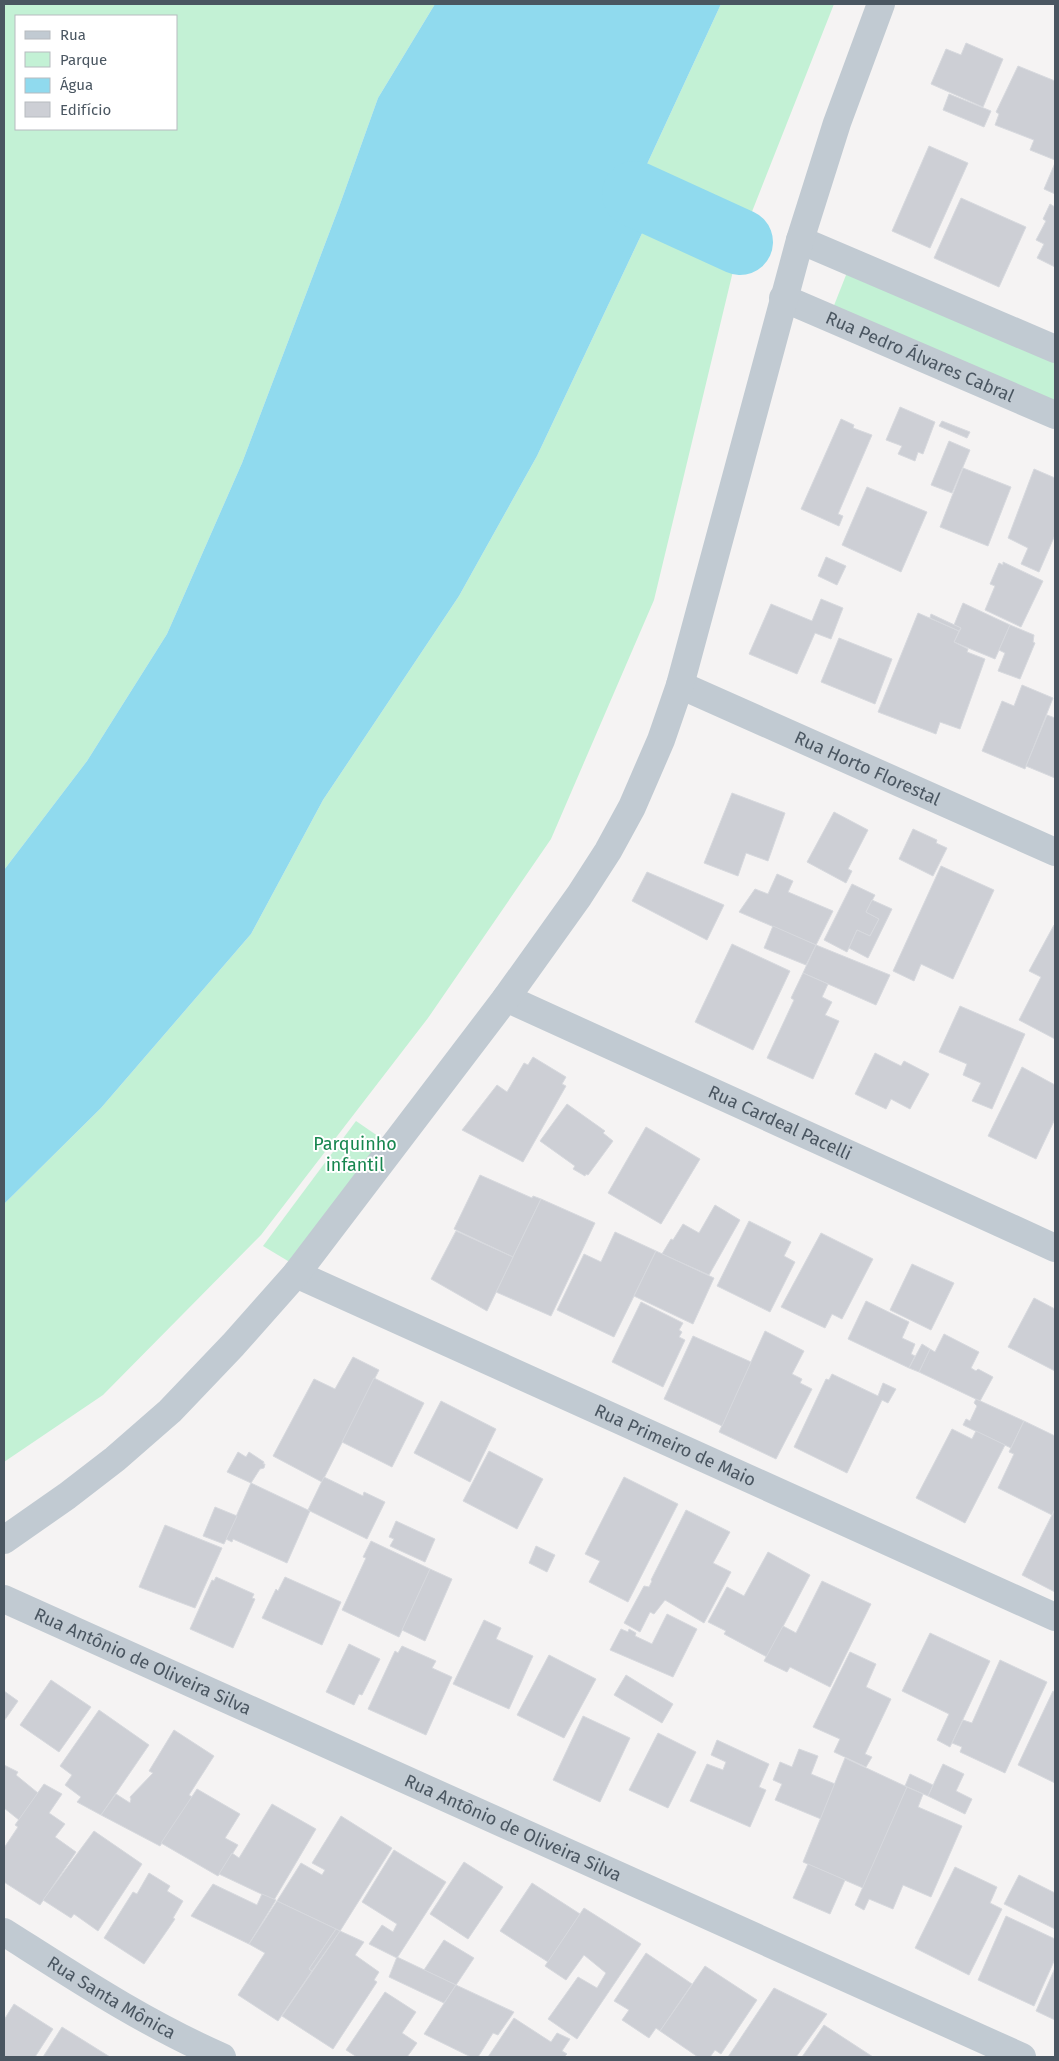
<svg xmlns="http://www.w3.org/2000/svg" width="1059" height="2061" viewBox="0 0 1059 2061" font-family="'Fira Sans',sans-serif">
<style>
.green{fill:#c3f1d5;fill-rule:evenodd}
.water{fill:#90daee}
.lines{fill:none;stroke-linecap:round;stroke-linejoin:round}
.river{stroke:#90daee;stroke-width:66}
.building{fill:#cdcfd5;stroke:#d7d9de}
.minor{stroke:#c1cad2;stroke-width:28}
.labels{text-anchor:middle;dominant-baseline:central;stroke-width:4;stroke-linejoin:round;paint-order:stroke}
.street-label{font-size:18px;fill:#4a5661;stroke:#fff}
.park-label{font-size:18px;fill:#17864f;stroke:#fff}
</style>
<rect width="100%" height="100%" fill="#f5f3f3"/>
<g class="green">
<path d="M 4,4 L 435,4 L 378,98 L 339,207 L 242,463 L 167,634 L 87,761 L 4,870 ZM 16,16 L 176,16 L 176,129 L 16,129 Z"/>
<polygon points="721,4 834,4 740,242 654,600 551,839 428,1018 261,1235 103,1395 4,1462 4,1204 101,1108 251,934 323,800 459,596 537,456 645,227 722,223 642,175"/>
<polygon points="848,270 1055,359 1055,404 833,308"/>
<polygon points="356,1121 388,1143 293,1264 263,1246"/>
</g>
<polygon class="water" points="435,4 721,4 642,175 722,223 712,243 645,227 537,456 459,596 323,800 251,934 101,1108 4,1204 4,870 87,761 167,634 242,463 339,207 378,98"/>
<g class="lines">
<polyline class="river" points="635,194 740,242"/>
</g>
<g class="building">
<polygon points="966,43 1003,59 983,107 931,84 946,49 961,55"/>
<polygon points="1018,66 1055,81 1055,160 1030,150 1034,140 995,125 999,114 996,112"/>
<polygon points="949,94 991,111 984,127 943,110"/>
<polygon points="929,146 968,163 930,248 892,231"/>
<polygon points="1055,163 1055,194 1044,189"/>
<polygon points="961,198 1026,227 999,287 934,258"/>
<polygon points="1050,204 1055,207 1055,267 1037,258 1044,244 1036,240 1046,221 1043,219"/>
<polygon points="900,407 935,422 923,454 918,452 915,461 898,454 902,446 886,440"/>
<polygon points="841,419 854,425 853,428 872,435 838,514 843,516 839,526 801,509"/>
<polygon points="942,421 970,432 967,438 939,426"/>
<polygon points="949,441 970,450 952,493 931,485"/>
<polygon points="963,468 1011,487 988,546 940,527"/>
<polygon points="1034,469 1055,478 1055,535 1039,572 1021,564 1028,548 1008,538"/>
<polygon points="867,487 927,512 901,572 842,545"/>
<polygon points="826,557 846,566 837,585 818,576"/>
<polygon points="1003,562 1043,581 1021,627 985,610 995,586 990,584 999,563 1003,565"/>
<polygon points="821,599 843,608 831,639 815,633 797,674 749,654 771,604 812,621"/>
<polygon points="963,603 1010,625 995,659 954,642 961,628 954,625"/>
<polygon points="918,613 959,631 954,642 968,649 967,652 985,659 960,729 940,722 936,734 878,712"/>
<polygon points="931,614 961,628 959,631 930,618"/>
<polygon points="1010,625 1034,635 1033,642 1035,643 1020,679 998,671 1005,653 999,650"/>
<polygon points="839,638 892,659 875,704 821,682"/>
<polygon points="1022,685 1053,698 1025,769 982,751 1002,701 1014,706"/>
<polygon points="1047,715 1055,718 1055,778 1026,766"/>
<polygon points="732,793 785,813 768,861 746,853 738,876 704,863"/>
<polygon points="834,812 868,830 848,869 852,871 846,883 807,862"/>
<polygon points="913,829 937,840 936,843 947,848 933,876 899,859"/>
<polygon points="941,866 994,890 953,979 921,964 914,981 893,971"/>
<polygon points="647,872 724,905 707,940 632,901"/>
<polygon points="777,874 793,881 788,892 833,911 816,945 739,912 755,889 768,894"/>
<polygon points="852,884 875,895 866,912 879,919 870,936 857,930 847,952 824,940"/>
<polygon points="872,900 892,909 868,958 849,948 857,930 870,936 879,919 866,912"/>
<polygon points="1054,925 1055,926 1055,1039 1019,1020 1041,977 1029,971"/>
<polygon points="773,926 816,945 806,965 764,948"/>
<polygon points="732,944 790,971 753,1050 695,1022"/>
<polygon points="816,945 890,975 876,1005 803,973"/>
<polygon points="803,973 828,984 822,997 832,1002 825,1015 839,1021 813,1079 767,1058 794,1000 791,998"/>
<polygon points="960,1006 1025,1034 992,1109 972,1101 981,1083 963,1075 967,1064 939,1052"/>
<polygon points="875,1053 901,1066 904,1061 929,1074 910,1109 891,1099 886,1109 855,1094"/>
<polygon points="533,1057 566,1077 562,1084 566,1086 523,1162 462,1130 497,1085 507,1092 524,1063 528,1065"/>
<polygon points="1022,1067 1055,1085 1055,1119 1036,1159 988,1136"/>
<polygon points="567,1104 605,1131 603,1133 613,1141 588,1175 586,1174 585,1176 573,1169 575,1166 540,1141"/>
<polygon points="646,1127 700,1159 661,1224 608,1193"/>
<polygon points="480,1175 532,1198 533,1196 541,1199 513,1257 454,1229"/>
<polygon points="541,1199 595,1223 551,1316 496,1292"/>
<polygon points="715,1205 740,1220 709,1275 662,1254 671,1239 673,1240 683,1224 699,1233"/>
<polygon points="749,1221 791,1242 784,1256 795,1262 770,1312 717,1286"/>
<polygon points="456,1231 513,1257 487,1311 431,1279"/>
<polygon points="615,1232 656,1251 614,1337 557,1310 584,1254 601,1262"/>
<polygon points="821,1233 873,1259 842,1319 832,1314 825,1328 781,1307"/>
<polygon points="656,1251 714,1278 693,1324 634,1296"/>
<polygon points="912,1264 954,1283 931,1330 890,1310"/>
<polygon points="1034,1298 1055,1309 1055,1371 1008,1347"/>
<polygon points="866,1301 909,1322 902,1338 915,1344 911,1354 915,1356 909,1368 848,1339"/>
<polygon points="641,1302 683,1323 679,1330 682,1332 679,1337 685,1340 663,1387 612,1362"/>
<polygon points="765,1331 804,1351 792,1374 802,1379 800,1383 812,1389 776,1459 719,1432"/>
<polygon points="944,1334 979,1352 971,1368 976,1371 978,1369 993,1377 980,1401 919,1372 930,1349 935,1352"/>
<polygon points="693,1336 751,1362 722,1426 664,1399"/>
<polygon points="922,1344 930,1349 919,1372 909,1368"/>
<polygon points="353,1357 379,1370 322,1482 273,1456 314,1379 335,1389"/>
<polygon points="832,1374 878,1396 883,1383 896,1389 888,1403 882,1400 847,1473 794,1447 826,1379 829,1380"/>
<polygon points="374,1378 424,1403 392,1467 342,1442"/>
<polygon points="976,1399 1024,1421 1011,1448 963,1425 966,1419 970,1421 977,1406 974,1403"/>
<polygon points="441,1401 496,1429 470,1482 414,1453"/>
<polygon points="1024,1421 1055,1436 1055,1509 1052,1515 998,1488 1014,1454 1009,1452"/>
<polygon points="952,1429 972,1439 976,1431 1005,1445 965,1523 916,1498"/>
<polygon points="489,1451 543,1479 517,1529 463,1501"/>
<polygon points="238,1452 246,1457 249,1452 264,1462 263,1464 265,1464 264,1468 260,1469 251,1483 227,1472"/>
<polygon points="324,1477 363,1496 364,1492 385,1502 367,1539 308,1510"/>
<polygon points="624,1477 678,1504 628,1602 589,1582 600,1561 585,1554"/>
<polygon points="251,1483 310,1511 287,1563 233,1539 232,1542 226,1539"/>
<polygon points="215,1507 237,1516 224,1544 203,1536"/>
<polygon points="1055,1509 1055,1592 1022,1575"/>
<polygon points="686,1510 730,1532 713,1563 731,1572 704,1623 665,1600 654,1614 650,1612 640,1632 624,1623 644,1586 649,1587 652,1581 651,1580"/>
<polygon points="396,1521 435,1539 425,1562 390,1546 394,1539 389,1537"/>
<polygon points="165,1525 222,1548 195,1608 139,1587"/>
<polygon points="371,1541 430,1569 399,1637 342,1610 366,1558 363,1557"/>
<polygon points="536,1546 555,1555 547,1572 529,1563"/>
<polygon points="768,1552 810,1575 767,1657 724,1634 726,1631 708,1622 727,1587 744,1596"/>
<polygon points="430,1569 452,1579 425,1641 402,1630"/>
<polygon points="216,1577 254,1594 252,1598 255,1599 233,1648 190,1629 212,1580 214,1581"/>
<polygon points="285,1577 341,1602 322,1645 262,1618 276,1589 278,1591"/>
<polygon points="822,1581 871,1604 830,1687 790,1667 787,1672 764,1661 783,1626 796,1633"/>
<polygon points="667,1614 697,1629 673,1677 610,1650 621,1629 628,1632 629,1629 636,1633 635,1636 652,1644"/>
<polygon points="484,1620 501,1628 496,1639 533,1656 509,1709 453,1684"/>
<polygon points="930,1633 990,1661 950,1747 937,1740 949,1714 902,1691"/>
<polygon points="349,1644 380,1659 362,1695 359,1694 354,1705 326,1692"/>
<polygon points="402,1646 436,1661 432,1668 452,1677 426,1735 368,1709 395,1651 398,1653"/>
<polygon points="850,1652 876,1664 866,1687 891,1699 865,1754 872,1757 866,1767 834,1752 840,1739 813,1727"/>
<polygon points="549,1655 596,1679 564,1738 517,1715"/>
<polygon points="1000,1660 1047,1682 1005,1773 960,1752 962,1747 952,1743 963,1720 972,1723"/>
<polygon points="626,1675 673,1704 662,1723 614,1695"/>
<polygon points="51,1680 91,1707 59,1752 20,1725"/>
<polygon points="4,1691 18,1701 4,1721"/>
<polygon points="1053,1691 1055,1692 1055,1783 1018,1765"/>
<polygon points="99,1710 149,1745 101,1815 77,1802 81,1797 65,1785 72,1775 60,1766"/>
<polygon points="583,1716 630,1738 600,1802 553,1780"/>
<polygon points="174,1730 214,1756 189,1795 192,1797 160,1846 101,1815 116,1794 130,1803 131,1799 130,1797 153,1773 149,1771"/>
<polygon points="658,1733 696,1752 668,1808 629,1790"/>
<polygon points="717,1740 769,1764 759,1787 766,1790 750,1827 690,1801 707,1764 723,1770 726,1762 711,1755"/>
<polygon points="799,1749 818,1756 811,1774 835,1784 821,1819 775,1800 782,1784 773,1780 780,1762 792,1767"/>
<polygon points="845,1758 907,1787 863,1888 803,1862"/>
<polygon points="943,1764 964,1774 956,1791 972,1799 965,1814 928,1796"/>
<polygon points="4,1765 18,1772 16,1775 38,1793 19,1820 4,1808"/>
<polygon points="910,1774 933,1785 928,1796 905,1786"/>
<polygon points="44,1784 62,1794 49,1813 65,1824 55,1837 76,1852 40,1905 4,1882 4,1848 18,1827 15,1825"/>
<polygon points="907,1787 923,1794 918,1807 962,1826 931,1897 903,1885 893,1909 869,1899 864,1910 855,1905"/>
<polygon points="197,1789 240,1814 225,1838 238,1845 218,1876 161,1843"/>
<polygon points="272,1804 316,1829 274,1900 219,1874 232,1853 239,1858"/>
<polygon points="341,1816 392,1848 340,1931 277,1901 301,1863 322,1875 325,1870 312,1863"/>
<polygon points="94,1831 142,1864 98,1931 74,1914 71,1918 43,1900"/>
<polygon points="394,1850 446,1882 397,1958 369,1944 382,1925 393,1932 397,1924 362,1902"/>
<polygon points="464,1862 503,1887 468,1939 430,1914"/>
<polygon points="808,1864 845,1880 830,1914 793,1898"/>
<polygon points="955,1867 997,1887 990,1903 1002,1909 969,1975 915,1948"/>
<polygon points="149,1873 170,1886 167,1891 183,1901 173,1918 175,1919 144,1964 104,1938 133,1892 137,1894"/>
<polygon points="1019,1875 1055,1893 1055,1929 1004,1904"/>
<polygon points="532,1883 580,1914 548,1962 500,1931"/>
<polygon points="213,1884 257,1905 262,1894 276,1900 249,1944 191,1916"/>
<polygon points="277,1901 336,1929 309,1969 312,1971 278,2021 238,1995 265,1953 249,1944"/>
<polygon points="584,1908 641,1944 577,2039 548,2019 578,1977 597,1988 606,1973 584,1955 566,1980 545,1966"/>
<polygon points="1006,1916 1055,1939 1055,1959 1034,2006 978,1980"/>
<polygon points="336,1929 340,1931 312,1971 309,1969"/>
<polygon points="340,1931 364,1942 355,1955 379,1972 374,1980 377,1982 333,2049 282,2016"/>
<polygon points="444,1940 474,1958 456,1985 424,1970"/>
<polygon points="646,1953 692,1984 660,2031 656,2028 649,2038 622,2020 629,2010 614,2001"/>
<polygon points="397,1957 456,1985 444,2003 389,1977"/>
<polygon points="705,1966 757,2000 721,2054 715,2050 710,2057 698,2057 660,2031"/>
<polygon points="1055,1968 1055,2020 1036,2011"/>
<polygon points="456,1985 514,2012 498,2035 493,2033 478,2057 471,2057 424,2034"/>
<polygon points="774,1988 827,2014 796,2057 728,2057"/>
<polygon points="385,1992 416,2012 402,2033 417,2043 407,2057 357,2057 346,2050"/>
<polygon points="14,2004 53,2029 35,2057 4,2057 4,2020"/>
<polygon points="514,2018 551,2042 557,2033 570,2039 562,2051 567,2054 564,2057 488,2057"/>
<polygon points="824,2025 873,2057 802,2057"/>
<polygon points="62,2027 110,2057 43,2057"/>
</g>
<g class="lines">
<g class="minor">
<polyline points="800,240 1055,349"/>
<path id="s1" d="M 783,298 L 1055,415"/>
<path id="s2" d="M 680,685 L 1055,852"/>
<path id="s3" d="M 506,998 L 1055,1248"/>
<path id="s4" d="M 296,1274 L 1055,1617"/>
<polyline points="4,1540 67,1496 115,1459 170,1411 233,1345 296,1274 506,998 579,896 608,851 632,807 661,740 680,685 800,240 837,123 881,4"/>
<path id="s5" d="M 4,1599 L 1022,2057"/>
<path id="s6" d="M 4,1932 C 75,1977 144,2023 222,2057"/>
</g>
</g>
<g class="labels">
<g class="street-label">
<text stroke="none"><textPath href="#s1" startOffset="149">Rua Pedro Álvares Cabral</textPath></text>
<text stroke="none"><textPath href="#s2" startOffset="205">Rua Horto Florestal</textPath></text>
<text stroke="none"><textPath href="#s3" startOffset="301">Rua Cardeal Pacelli</textPath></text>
<text stroke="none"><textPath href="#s4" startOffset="416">Rua Primeiro de Maio</textPath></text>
<text stroke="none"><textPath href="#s5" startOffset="152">Rua Antônio de Oliveira Silva</textPath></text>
<text stroke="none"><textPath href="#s5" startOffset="558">Rua Antônio de Oliveira Silva</textPath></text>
<text stroke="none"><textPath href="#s6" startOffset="126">Rua Santa Mônica</textPath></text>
</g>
<g class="park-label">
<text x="355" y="1144">Parquinho<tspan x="355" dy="21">infantil</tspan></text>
</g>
</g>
<rect width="1059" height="2061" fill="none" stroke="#4a5661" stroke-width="10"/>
<rect x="15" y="15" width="162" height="115" fill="#ffffff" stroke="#b7bbc0"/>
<rect x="25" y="31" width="25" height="8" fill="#c1cad2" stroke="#b7bbc0"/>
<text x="60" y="40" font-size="15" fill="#4a5661">Rua</text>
<rect x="25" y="52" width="25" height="15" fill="#c3f1d5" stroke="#b7bbc0"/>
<text x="60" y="65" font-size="15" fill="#4a5661">Parque</text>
<rect x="25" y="78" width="25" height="15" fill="#90daee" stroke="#b7bbc0"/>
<text x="60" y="90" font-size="15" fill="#4a5661">Água</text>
<rect x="25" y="102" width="25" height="15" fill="#cdcfd5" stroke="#b7bbc0"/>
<text x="60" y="115" font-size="15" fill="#4a5661">Edifício</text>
</svg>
